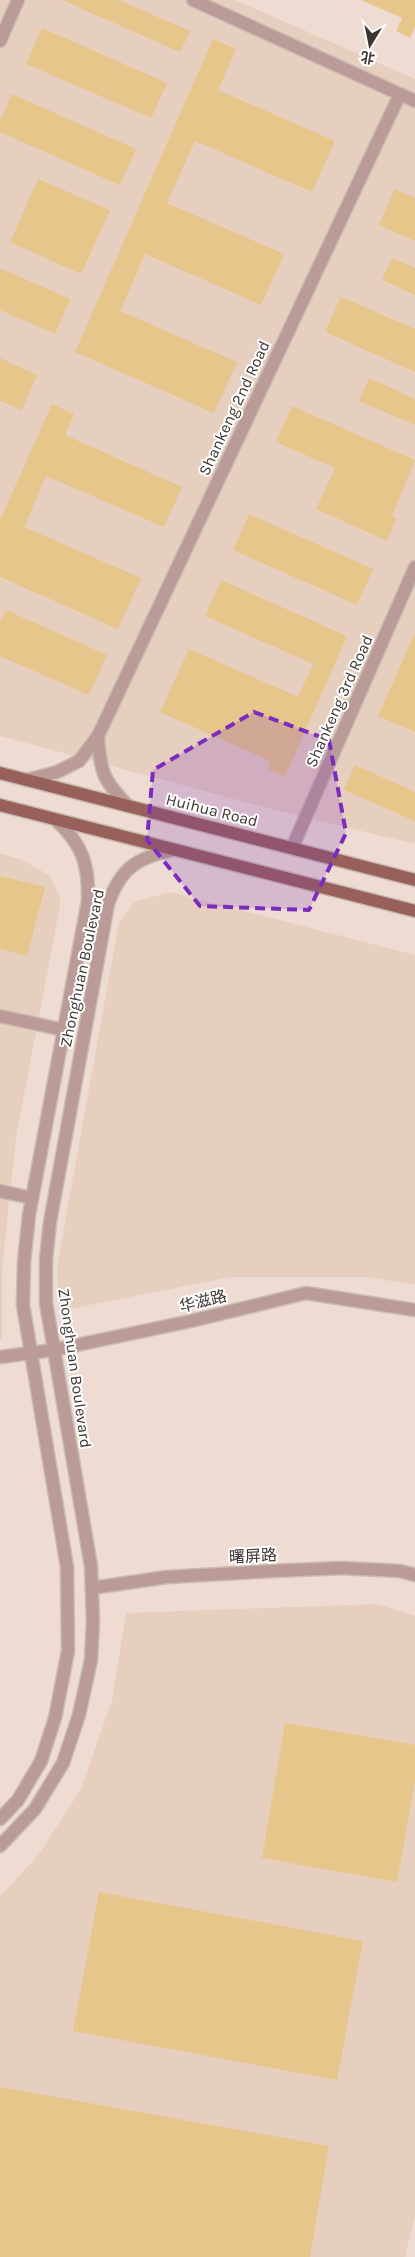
<svg xmlns="http://www.w3.org/2000/svg" width="415" height="2257" viewBox="0 0 415 2257" font-family="Karla,'Noto Sans SC',sans-serif">
<style>
.built{fill:#e7cfc0}
.building{fill:#e6c68b}
.lines{fill:none;stroke-linecap:round;stroke-linejoin:round}
.minor-casing{stroke:#cabbb2;stroke-width:15}
.major-casing{stroke:#cabbb2;stroke-width:15}
.minor{stroke:#ba9b97;stroke-width:12}
.major{stroke:#97605b;stroke-width:12}
.marked{fill:#7b2cbf;fill-opacity:0.2;stroke:#7b2cbf;stroke-width:4;stroke-dasharray:10 6;stroke-linejoin:round}
.labels{text-anchor:middle;dominant-baseline:central;stroke-width:4;stroke-linejoin:round;paint-order:stroke}
.street-label{font-size:16px;fill:#3c3531;stroke:#fff}
</style>
<rect width="100%" height="100%" fill="#eedcd2"/>
<g class="built">
<polygon points="0,0 235,0 415,79 415,844 267,808 0,736"/>
<polygon points="0,853 25,861 50,876 61,900 16,1138 2,1269 2,1339 0,1340"/>
<polygon points="170,892 415,955 415,1285 367,1277 231,1277 59,1311 57,1267 119,922 134,902"/>
<polygon points="378,1604 415,1616 415,2215 405,2257 0,2257 0,1897 39,1854 81,1789 112,1700 126,1613"/>
</g>
<g class="building">
<polygon points="62,0 119,0 190,31 180,52"/>
<polygon points="361,0 415,0 415,27 410,38 396,31 402,18"/>
<polygon points="42,28 167,83 151,118 26,64"/>
<polygon points="213,39 236,49 218,90 335,141 312,192 195,141 167,203 284,254 261,305 145,254 120,311 237,362 214,413 75,352"/>
<polygon points="12,94 136,149 120,185 0,132 0,121"/>
<polygon points="38,179 110,210 81,274 10,242"/>
<polygon points="394,189 415,198 415,241 379,225"/>
<polygon points="392,258 415,268 415,295 382,280"/>
<polygon points="0,268 70,299 55,334 0,310"/>
<polygon points="341,297 415,329 415,372 325,332"/>
<polygon points="0,358 37,375 22,410 0,401"/>
<polygon points="369,378 415,399 415,425 359,401"/>
<polygon points="52,404 74,414 65,435 182,487 164,527 46,476 24,527 141,578 118,629 0,577 0,520"/>
<polygon points="292,406 415,460 392,516 397,518 387,541 316,509 335,468 276,442"/>
<polygon points="249,514 373,569 357,605 233,550"/>
<polygon points="221,580 347,636 285,777 267,769 270,761 160,712 189,649 298,697 313,664 205,616"/>
<polygon points="6,610 107,655 89,695 0,656 0,622"/>
<polygon points="415,633 415,732 378,716"/>
<polygon points="355,765 415,792 415,821 344,790"/>
<polygon points="0,876 45,887 27,956 0,949"/>
<polygon points="285,1723 415,1745 415,1781 397,1882 262,1858"/>
<polygon points="99,1892 363,1941 337,2080 73,2031"/>
<polygon points="0,2087 329,2146 310,2257 0,2257"/>
</g>
<g class="lines">
<g class="minor-casing">
<g id="minor">
<polyline points="193,0 415,101"/>
<polyline points="0,41 18,0"/>
<path d="M 98,736 C 100,772 103,780 128,806"/>
<polyline points="27,780 57,772 79,761 98,736 400,94"/>
<polyline points="292,848 415,567"/>
<polyline points="0,1016 64,1030"/>
<polyline points="0,1191 32,1198"/>
<polyline points="0,1357 53,1350 191,1321 306,1293 415,1310"/>
<polyline points="92,1588 167,1577 273,1571 342,1568 400,1571 415,1575"/>
<path d="M 0,1819 L 18,1800 L 41,1761 L 55,1718 L 68,1651 L 67,1567 L 23,1305 L 24,1262 L 29,1215 L 88,901 C 89,865 83,845 56,820"/>
<path d="M 0,1846 L 35,1809 L 63,1763 L 79,1715 L 91,1660 L 93,1621 L 91,1566 L 46,1303 L 46,1259 L 50,1222 L 108,904 C 121,868 136,858 173,850"/>
</g>
</g>
<g class="major-casing">
<g id="major">
<polyline points="0,773 415,880"/>
<polyline points="0,805 415,911"/>
</g>
</g>
<use href="#minor" class="minor"/>
<use href="#major" class="major"/>
</g>
<path class="marked" d="M 254,712 L 329,740 L 346,833 L 309,910 L 200,906 L 147,840 L 153,770 Z"/>
<g class="labels">
<g class="street-label">
<text transform="translate(234 408) rotate(-65)">Shankeng 2nd Road</text>
<text transform="translate(339 701) rotate(-66)">Shankeng 3rd Road</text>
<text transform="translate(212 810) rotate(14)">Huihua Road</text>
<text transform="translate(82 968) rotate(-78)">Zhonghuan Boulevard</text>
<text transform="translate(203 1301) rotate(-14)">华滋路</text>
<text transform="translate(75 1368) rotate(82)">Zhonghuan Boulevard</text>
<text transform="translate(253 1556) rotate(-3)">曙屏路</text>
</g>
</g>
<g transform="translate(370 45) rotate(190)" stroke="#ffffff" stroke-width="4" paint-order="stroke">
<path d="M0-4L9 19L0 12L-9 19Z" fill="#3c3531"/>
<text y="-8" font-size="14" font-weight="bold" text-anchor="middle" fill="#3c3531">北</text>
</g>
</svg>
